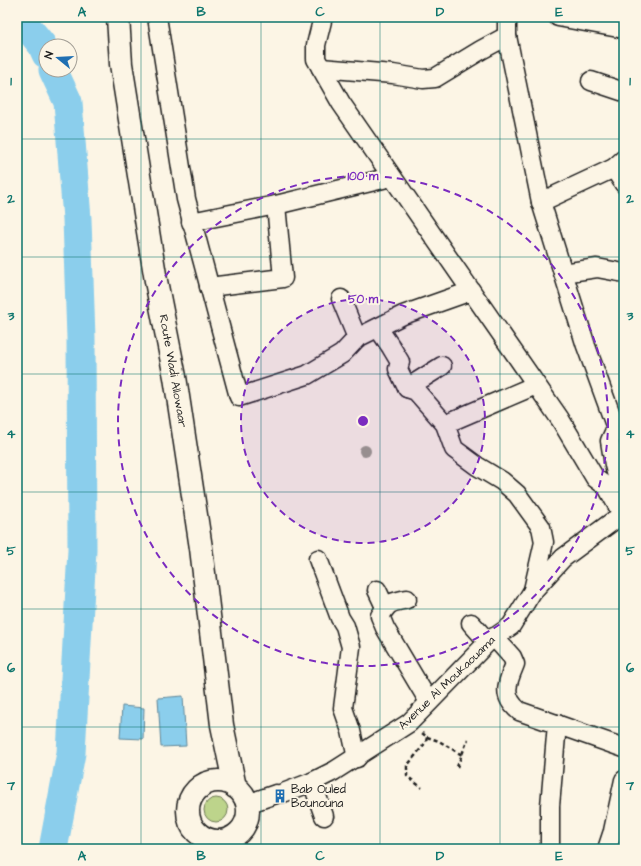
<svg xmlns="http://www.w3.org/2000/svg" width="641" height="866" viewBox="0 0 641 866" font-family="'Architects Daughter',sans-serif">
<style>
.green{fill:#bdd48b;stroke:#6c7854}
.water{fill:#8bceec;stroke:#5f8799}
.lines{fill:none;stroke-linecap:round;stroke-linejoin:round}
.river{stroke:#8bceec;stroke-width:29}
.minor-casing{stroke:#1c1c1c;stroke-width:21}
.tertiary-casing{stroke:#1c1c1c;stroke-width:25}
.path{stroke:#1c1c1c;stroke-width:2.5;stroke-dasharray:4 3;stroke-linecap:butt}
.minor{stroke:#fcf5e5;stroke-width:18}
.tertiary{stroke:#fcf5e5;stroke-width:22}
.tree{fill:#9b9c89}
.grid{fill:none;stroke:#0f766e;stroke-width:1;stroke-opacity:0.55}
.ring{fill:none;stroke:#7b2cbf;stroke-width:2;stroke-dasharray:7 5}
.labels{text-anchor:middle;dominant-baseline:central;stroke-width:4;stroke-linejoin:round;paint-order:stroke}
.street-label{font-size:12px;fill:#1c1c1c;stroke:#fcf5e5}
.poi-label{font-size:12px;fill:#1c1c1c;stroke:#fcf5e5;text-anchor:start}
.centre{fill:#7b2cbf;stroke:#fcf5e5;stroke-width:2}
.ring-label{font-size:12px;text-anchor:middle;font-weight:bold;fill:#7b2cbf;stroke:#fcf5e5;stroke-width:4;stroke-linejoin:round;paint-order:stroke}
.neatline{fill:none;stroke:#0f766e;stroke-width:1.5}
.grid-label{font-size:13px;text-anchor:middle;font-weight:bold;fill:#0f766e}
</style>
<rect width="100%" height="100%" fill="#fcf5e5"/>
<filter id="ink" filterUnits="userSpaceOnUse"><feTurbulence type="fractalNoise" baseFrequency=".025" numOctaves="2"/><feDisplacementMap in="SourceGraphic" scale="8" xChannelSelector="R" yChannelSelector="G"/><feConvolveMatrix kernelMatrix="1 2 1 2 8 2 1 2 1" color-interpolation-filters="sRGB"/></filter>
<g filter="url(#ink)">
<circle class="green" cx="216" cy="810" r="12"/>
<g class="water">
<polygon points="183,696 186,746 161,747 158,698"/>
<polygon points="122,706 144,708 143,739 120,738"/>
</g>
<g class="lines">
<g class="river">
<polyline points="19,17 42,45 46,54"/>
<polyline points="53,849 71,753 82,550 81,338 77,219 68,102 53,70"/>
</g>
<g class="minor-casing">
<g id="minor">
<polyline points="157,17 186,199 239,397 307,375 342,354 357,338 403,315 471,291"/>
<polyline points="323,17 316,45 316,59 341,103 560,419 595,478 607,487 622,514"/>
<polyline points="507,17 507,36 541,202 586,346 616,428 610,441 614,465 624,502"/>
<polyline points="558,17 624,29"/>
<polyline points="321,68 393,74 423,79 435,78 481,50 507,36"/>
<polyline points="591,81 624,92"/>
<polyline points="614,168 624,184"/>
<polyline points="541,202 614,168 624,159"/>
<polyline points="191,222 276,205 391,177"/>
<polyline points="563,273 597,268 624,273"/>
<polyline points="209,287 283,278 276,205"/>
<polyline points="341,299 357,338"/>
<polyline points="378,328 391,347 400,362 398,369 407,388 416,391 445,424 454,449 477,466 502,481 517,494 541,527 544,542 533,590"/>
<polyline points="407,388 442,366"/>
<polyline points="445,424 536,385"/>
<polyline points="318,559 340,618 345,626 351,647 343,708 351,731 357,758"/>
<polyline points="377,590 385,607"/>
<path d="M 407,599 C 390,603 390,601 380,616 L 385,628 L 429,702"/>
<polyline points="471,623 488,642"/>
<path d="M 494,637 L 512,657 L 515,664 C 507,683 501,696 519,711 L 624,748"/>
<polyline points="312,782 324,816"/>
<polyline points="283,793 312,782 334,771 409,723 488,642 511,626 532,592 563,558 624,513"/>
<polyline points="247,804 276,794"/>
<polyline points="550,849 550,806 557,724"/>
<polyline points="607,849 613,831 624,780"/>
</g>
</g>
<g class="tertiary-casing">
<g id="tertiary">
<polyline points="118,17 121,64 156,281 175,377 201,548 222,725 235,787"/>
<circle cx="218" cy="811" r="30"/>
</g>
</g>
<g class="path">
<polyline points="422,733 427,737 426,742 407,766 407,776 422,788"/>
<polyline points="427,737 439,741 462,755"/>
<polyline points="457,767 468,739"/>
</g>
<use href="#minor" class="minor"/>
<use href="#tertiary" class="tertiary"/>
</g>
<circle class="tree" cx="365" cy="451" r="6"/>
</g>
<path class="grid" d="M 141,17 L 141,849M 261,17 L 261,849M 380,17 L 380,849M 500,17 L 500,849M 17,139 L 624,139M 17,257 L 624,257M 17,374 L 624,374M 17,492 L 624,492M 17,609 L 624,609M 17,727 L 624,727"/>
<circle cx="363" cy="421" r="122" fill="#7b2cbf" fill-opacity=".12"/>
<g class="ring">
<circle cx="363" cy="421" r="122"/>
<circle cx="363" cy="421" r="245"/>
</g>
<defs>
<g id="building-bare" transform="scale(1.08)"><path d="M-4-6H4V6H1V3H-1V6H-4ZM-2.5-4.3h1.7v1.8h-1.7ZM.8-4.3h1.7v1.8H.8ZM-2.5-1h1.7V.8h-1.7ZM.8-1h1.7V.8H.8Z" fill="#1f6fb2" stroke="#fcf5e5" stroke-width="2.5" paint-order="stroke"/></g>
</defs>
<g fill-rule="evenodd">
<use href="#building-bare" x="280" y="796"/>
</g>
<g class="labels">
<g class="street-label">
<text transform="translate(173 371) rotate(80)">Route Wadi Allowaar</text>
<text transform="translate(447 683) rotate(-44)">Avenue Al Moukaouama</text>
</g>
<g class="poi-label">
<text x="291" y="789">Bab Ouled<tspan x="291" dy="14">Bounouna</tspan></text>
</g>
</g>
<circle cx="363" cy="421" r="6" class="centre"/>
<g class="ring-label">
<text x="363" y="180">100 m</text>
<text x="363" y="303">50 m</text>
</g>
<rect width="641" height="866" fill="none" stroke="#fcf5e5" stroke-width="44"/>
<g transform="translate(58 58) rotate(288)"><circle r="19" fill="#fcf5e5" stroke="#a29e95"/>
<path d="M0-3L7 15L0 10L-7 15Z" fill="#1f6fb2"/>
<text y="-6" font-size="11" font-weight="bold" text-anchor="middle" fill="#1c1c1c">N</text>
</g>
<rect x="22" y="22" width="597" height="822" class="neatline"/>
<g class="grid-label">
<text x="82" y="16">A</text>
<text x="201" y="16">B</text>
<text x="320" y="16">C</text>
<text x="440" y="16">D</text>
<text x="559" y="16">E</text>
<text x="11" y="85">1</text>
<text x="630" y="85">1</text>
<text x="11" y="203">2</text>
<text x="630" y="203">2</text>
<text x="11" y="320">3</text>
<text x="630" y="320">3</text>
<text x="11" y="438">4</text>
<text x="630" y="438">4</text>
<text x="11" y="555">5</text>
<text x="630" y="555">5</text>
<text x="11" y="672">6</text>
<text x="630" y="672">6</text>
<text x="11" y="790">7</text>
<text x="630" y="790">7</text>
<text x="82" y="860">A</text>
<text x="201" y="860">B</text>
<text x="320" y="860">C</text>
<text x="440" y="860">D</text>
<text x="559" y="860">E</text>
</g>
</svg>
